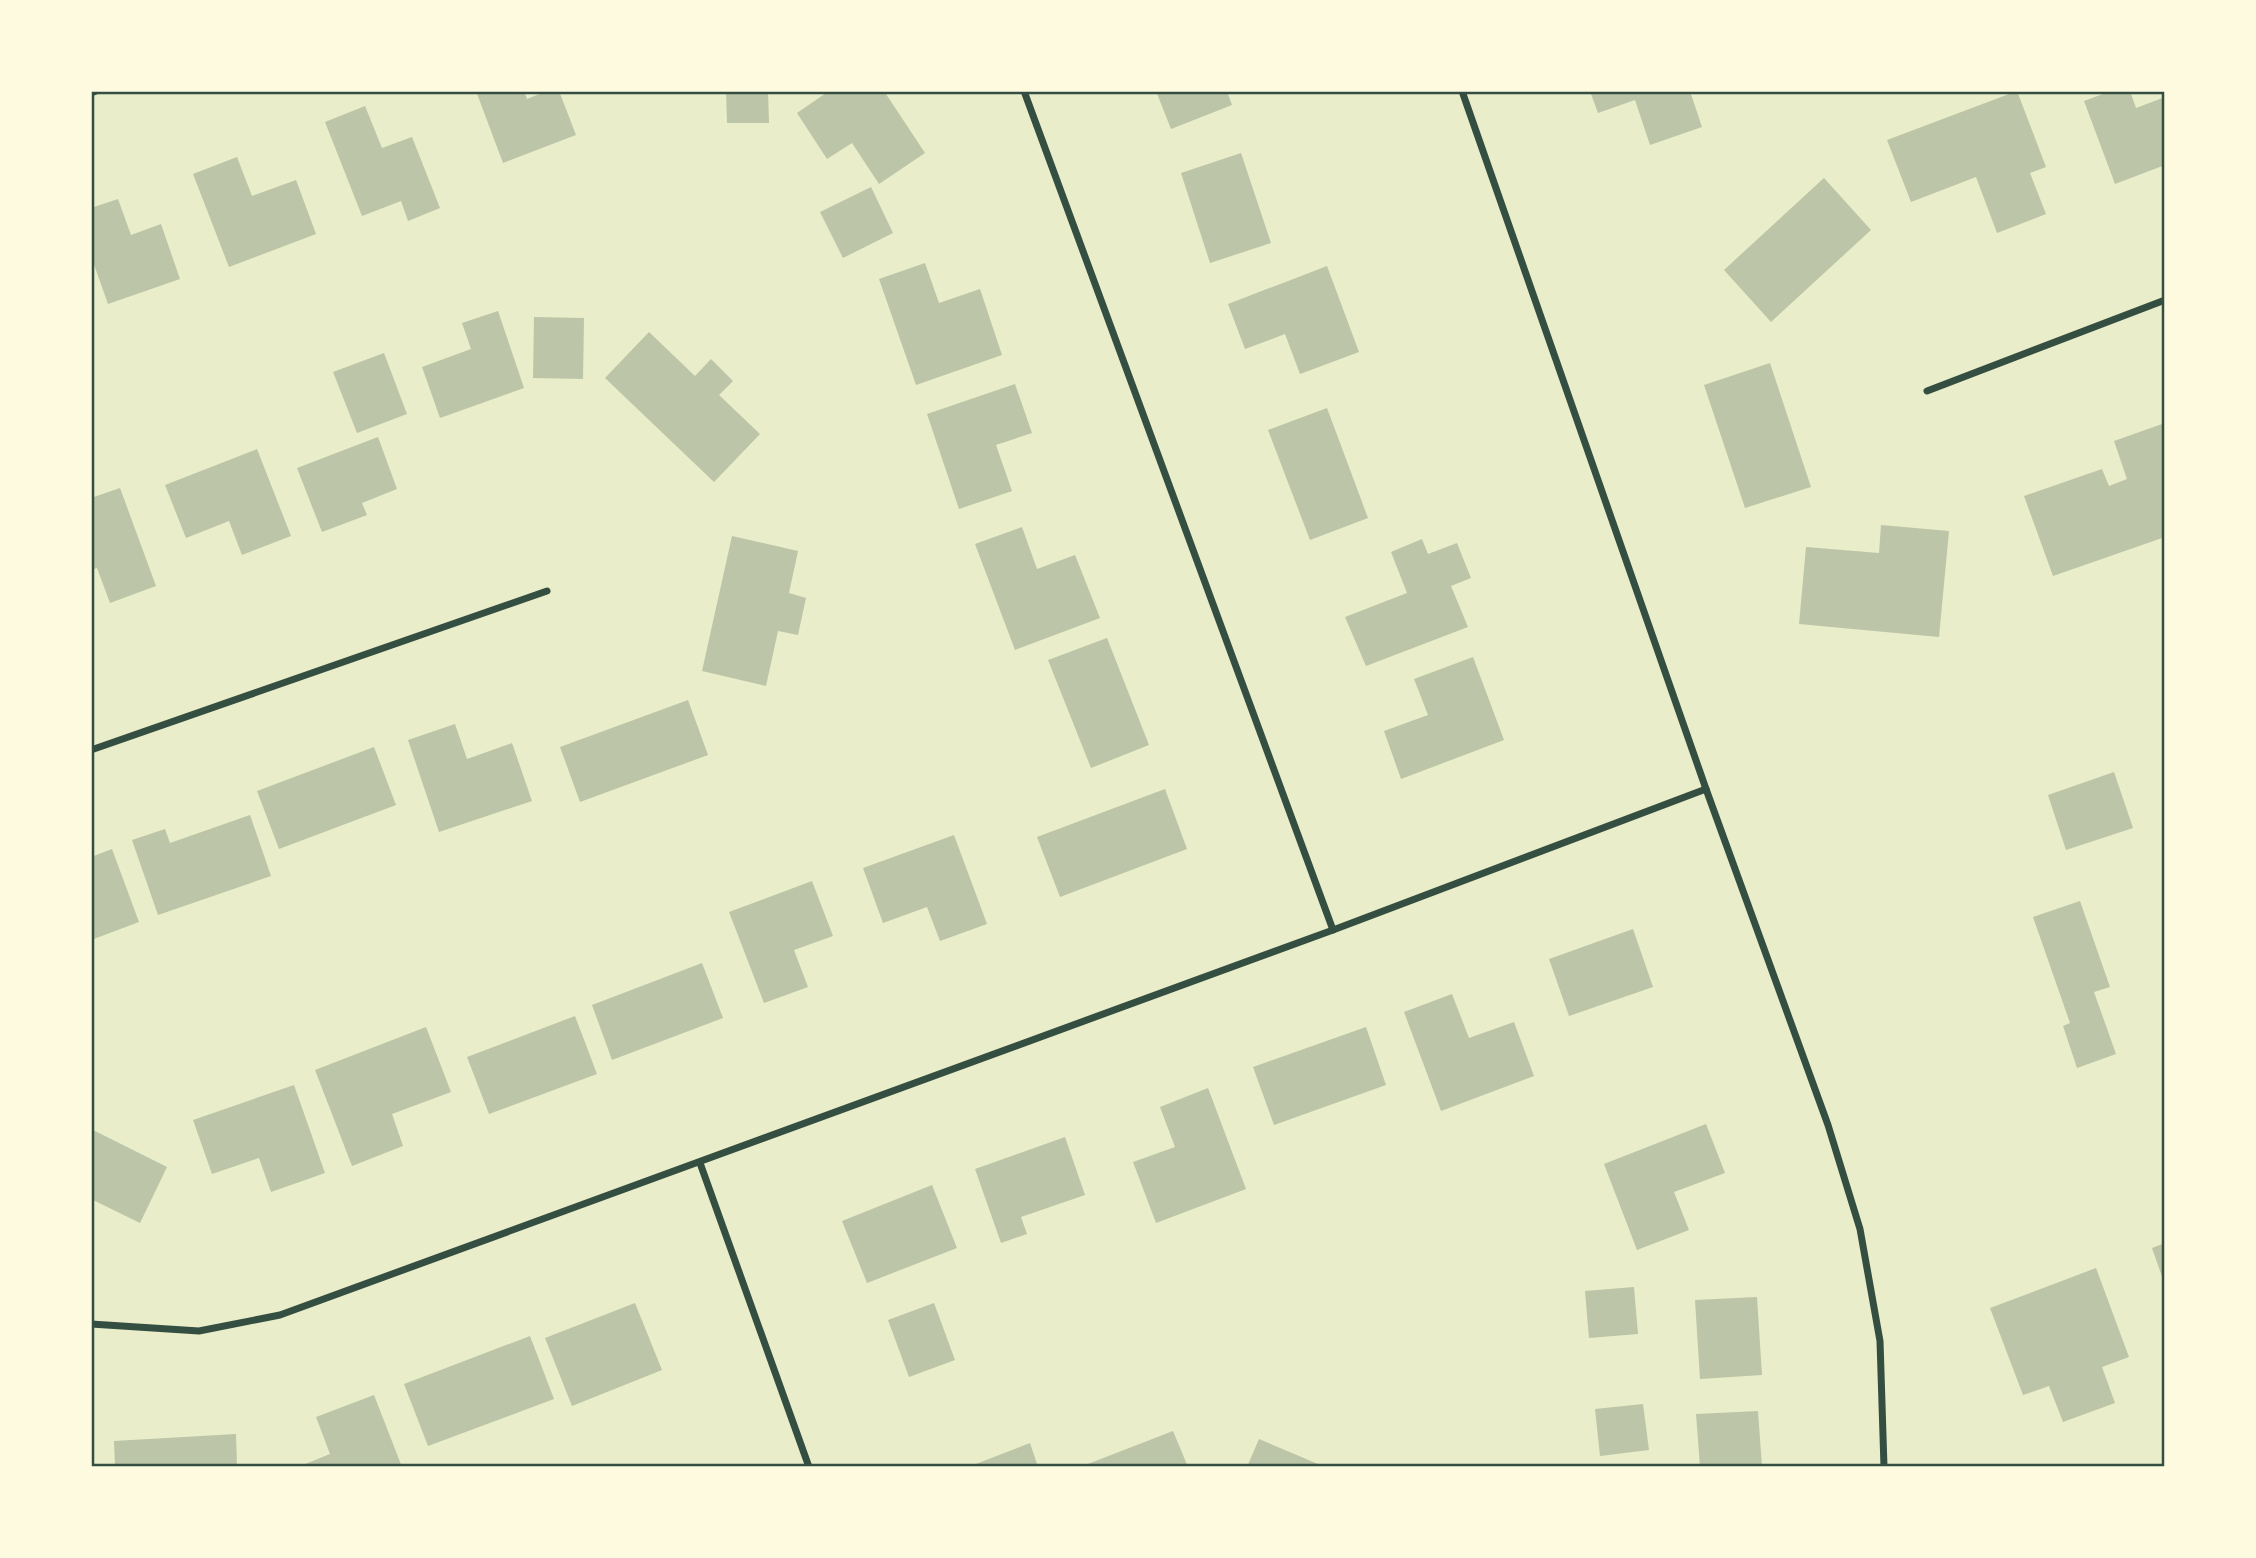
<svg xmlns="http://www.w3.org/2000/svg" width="2256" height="1558" viewBox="0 0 2256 1558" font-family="'Work Sans',sans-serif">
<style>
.building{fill:#bcc5a7}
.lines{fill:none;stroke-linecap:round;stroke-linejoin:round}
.minor{stroke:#344e41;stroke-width:7}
.neatline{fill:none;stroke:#344e41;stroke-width:2.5}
</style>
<rect width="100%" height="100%" fill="#e9edc9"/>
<g class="building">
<polygon points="476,91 524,91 527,99 547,91 559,91 576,135 503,163"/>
<polygon points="726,91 768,91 769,123 727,123"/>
<polygon points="829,91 884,91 925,153 879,184 852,143 827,159 797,113"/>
<polygon points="1156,91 1227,91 1232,105 1171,129"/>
<polygon points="1590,91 1690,91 1702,127 1650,145 1635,100 1598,113"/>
<polygon points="2017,91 2046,167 2030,173 2046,214 1997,233 1976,177 1911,202 1887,140"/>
<polygon points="2111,91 2130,91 2136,108 2165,97 2165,165 2115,184 2084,101"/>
<polygon points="365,106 382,148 412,137 440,208 408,221 401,201 362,216 325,122"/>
<polygon points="1241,153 1271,243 1210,263 1181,173"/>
<polygon points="237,157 252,196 296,180 316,234 229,267 193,174"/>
<polygon points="1824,178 1871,230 1771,322 1724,270"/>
<polygon points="871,187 893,233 843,258 820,212"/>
<polygon points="118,199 131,235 161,224 180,279 108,304 91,256 91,208"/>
<polygon points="925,263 939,303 980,289 1002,355 916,385 879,279"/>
<polygon points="1327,266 1359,352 1300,374 1285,334 1245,349 1228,304"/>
<polygon points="498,311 524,388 440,418 422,367 471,349 462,323"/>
<polygon points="534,317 584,318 583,379 533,378"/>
<polygon points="649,332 695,376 711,359 733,381 719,395 760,434 714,482 605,378"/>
<polygon points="384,353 407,414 357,433 333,372"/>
<polygon points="1770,363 1811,487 1745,508 1704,385"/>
<polygon points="1015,384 1032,433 996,445 1012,491 959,509 927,414"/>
<polygon points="1327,408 1368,518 1310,540 1268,430"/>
<polygon points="2165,423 2165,537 2053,576 2024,496 2102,469 2109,486 2127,479 2114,441"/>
<polygon points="378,437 397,489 362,503 367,515 322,532 297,468"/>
<polygon points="257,449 291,536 242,555 229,521 186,538 165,485"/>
<polygon points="120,488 156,586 110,603 97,568 91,570 91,498"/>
<polygon points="1881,525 1949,531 1939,637 1799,624 1806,547 1879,553"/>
<polygon points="1022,527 1037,569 1075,555 1100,618 1015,650 975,544"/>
<polygon points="732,536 798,551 789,593 806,598 798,635 778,631 766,686 702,671"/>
<polygon points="1422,539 1428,554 1457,543 1471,578 1451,586 1468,627 1366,666 1345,617 1407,593 1391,552"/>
<polygon points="1107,638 1149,745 1091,768 1048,660"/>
<polygon points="1473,657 1504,740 1401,779 1384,731 1428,715 1414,679"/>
<polygon points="688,700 708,755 580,802 560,747"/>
<polygon points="455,724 467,759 512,743 532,801 439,832 408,740"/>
<polygon points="374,747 396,805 279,849 257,791"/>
<polygon points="2114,772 2133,828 2066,850 2048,795"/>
<polygon points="1165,789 1187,849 1060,897 1037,837"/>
<polygon points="250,815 271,876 158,915 132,840 165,829 170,843"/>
<polygon points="954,835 987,924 940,941 927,907 883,923 863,868"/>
<polygon points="112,849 139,922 91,940 91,857"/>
<polygon points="812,881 833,936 794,950 808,987 764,1003 729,912"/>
<polygon points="2080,901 2110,987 2094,992 2116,1054 2077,1068 2063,1026 2070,1023 2033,917"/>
<polygon points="1633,929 1653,987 1569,1016 1549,959"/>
<polygon points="702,963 723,1018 612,1060 592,1005"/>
<polygon points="1452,994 1469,1038 1514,1022 1534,1076 1441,1111 1404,1012"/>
<polygon points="575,1016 597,1074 489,1114 467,1057"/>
<polygon points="426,1027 451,1092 392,1114 403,1146 352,1166 315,1070"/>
<polygon points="1366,1027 1386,1085 1274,1125 1253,1067"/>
<polygon points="294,1085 325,1173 271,1192 259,1158 212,1174 193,1120"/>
<polygon points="1208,1088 1246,1189 1156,1223 1133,1162 1175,1147 1160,1107"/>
<polygon points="1706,1124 1725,1173 1674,1192 1689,1230 1637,1250 1604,1164"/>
<polygon points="91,1129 167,1167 140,1223 91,1199"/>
<polygon points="1065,1137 1085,1195 1021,1217 1027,1234 1001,1243 975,1169"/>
<polygon points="932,1185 957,1248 867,1283 842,1221"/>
<polygon points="2165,1243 2165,1285 2152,1248"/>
<polygon points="2096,1268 2129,1357 2102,1367 2115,1403 2063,1422 2049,1386 2023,1395 1990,1308"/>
<polygon points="1634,1287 1638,1334 1589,1338 1585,1291"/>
<polygon points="1757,1297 1762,1375 1700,1379 1695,1300"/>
<polygon points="635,1303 662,1370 572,1406 545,1338"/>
<polygon points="934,1303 955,1360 909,1377 888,1320"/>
<polygon points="530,1336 554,1399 428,1446 404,1384"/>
<polygon points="374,1395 402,1467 298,1467 330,1454 316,1417"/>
<polygon points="1643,1404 1649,1450 1600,1456 1595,1409"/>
<polygon points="1758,1411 1762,1467 1700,1467 1696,1414"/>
<polygon points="1173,1431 1188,1467 1080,1467"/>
<polygon points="236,1434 237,1467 115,1467 114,1441"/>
<polygon points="1259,1439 1325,1467 1247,1467"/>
<polygon points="1030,1443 1038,1467 968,1467"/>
</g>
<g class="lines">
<g class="minor">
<polyline points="1024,91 1333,930"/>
<polyline points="1462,91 1706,789 1828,1125 1860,1229 1880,1341 1884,1467"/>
<polyline points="91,93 96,91"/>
<polyline points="1927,391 2165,300"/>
<polyline points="91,750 547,591"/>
<polyline points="700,1163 809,1467"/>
<polyline points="91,1324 199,1331 280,1315 1333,930 1706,789"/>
</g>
</g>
<rect width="2256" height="1558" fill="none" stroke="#fefae0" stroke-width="186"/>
<rect x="93" y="93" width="2070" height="1372" class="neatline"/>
</svg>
